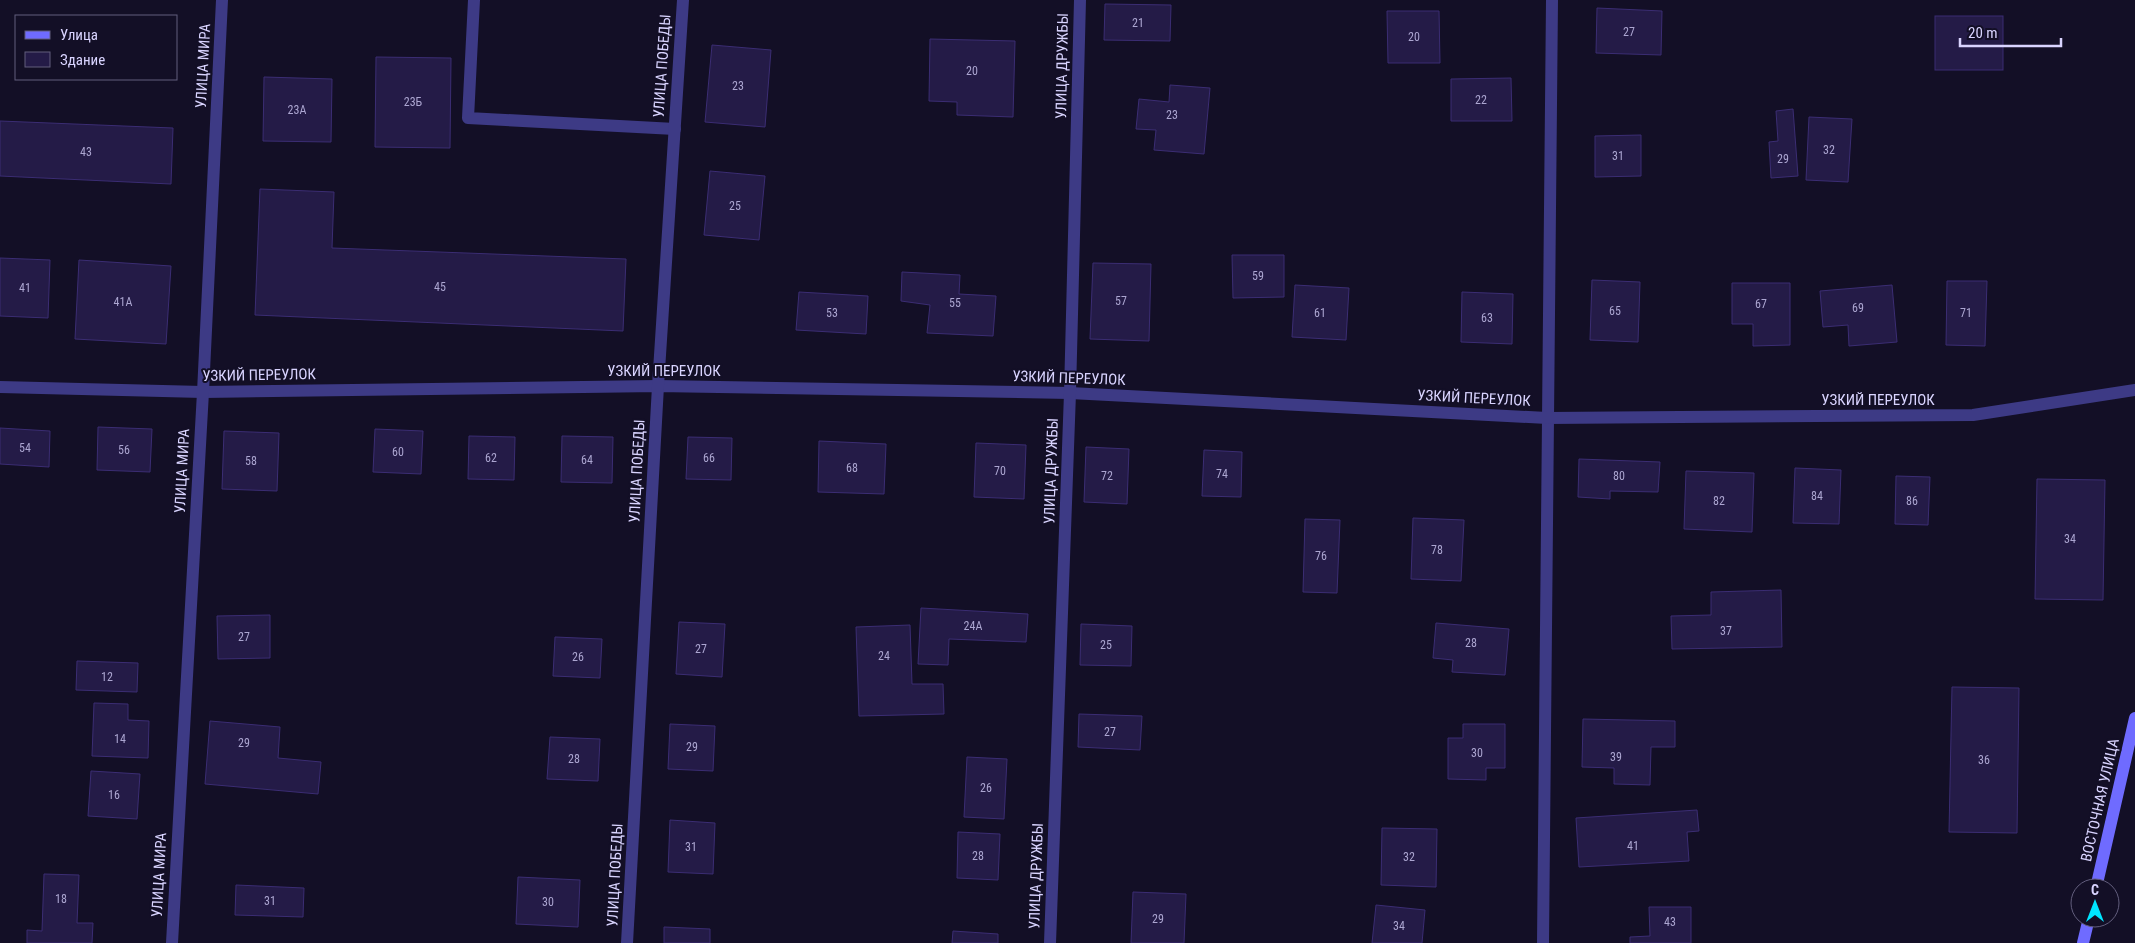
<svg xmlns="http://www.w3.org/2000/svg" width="2135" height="943" viewBox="0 0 2135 943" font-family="'Roboto Condensed',sans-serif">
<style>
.building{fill:#241b47;stroke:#3b2d73}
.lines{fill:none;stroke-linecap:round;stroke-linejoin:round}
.lane{stroke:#3d3a85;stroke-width:12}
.street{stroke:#3d3a85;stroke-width:12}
.secondary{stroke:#6f6bff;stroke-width:12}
.labels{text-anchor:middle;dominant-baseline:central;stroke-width:4;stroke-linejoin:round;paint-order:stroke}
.number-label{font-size:12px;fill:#aca6d1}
.street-label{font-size:15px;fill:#d9d4ff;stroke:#130f26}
</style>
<rect width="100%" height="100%" fill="#130f26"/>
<g class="building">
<polygon points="1105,4 1171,5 1170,41 1104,40"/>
<polygon points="1597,8 1662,11 1661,55 1596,53"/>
<polygon points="1387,11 1439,11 1440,63 1388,63"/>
<rect x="1935" y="16" width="68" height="54"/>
<polygon points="930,39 1015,41 1013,117 957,115 957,102 929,101"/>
<polygon points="712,45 771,50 765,127 705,122"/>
<polygon points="376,57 451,58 450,148 375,147"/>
<polygon points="264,77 332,79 331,142 263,141"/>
<polygon points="1511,78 1512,121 1451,121 1451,79"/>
<polygon points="1170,85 1210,88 1204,154 1154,150 1156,130 1136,129 1139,99 1169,102"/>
<polygon points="1793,109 1798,176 1771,178 1769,142 1778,141 1776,111"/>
<polygon points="1809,117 1852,119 1848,182 1806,180"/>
<polygon points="0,121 173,128 171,184 0,176"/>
<polygon points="1641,135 1641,176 1595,177 1595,136"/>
<polygon points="710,171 765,176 759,240 704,235"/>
<polygon points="260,189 334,192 332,248 626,259 623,331 255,315"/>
<polygon points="1232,255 1284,255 1284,297 1233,298"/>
<polygon points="0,258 50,260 48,318 0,316"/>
<polygon points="79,260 171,266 166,344 75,339"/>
<polygon points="1093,263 1151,264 1149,341 1090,339"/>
<polygon points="902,272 960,275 959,294 996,296 993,336 927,333 930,305 901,301"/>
<polygon points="1592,280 1640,282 1638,342 1590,340"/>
<polygon points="1947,281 1987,281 1985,346 1946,345"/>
<polygon points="1732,283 1790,283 1790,345 1753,346 1753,324 1732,324"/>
<polygon points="1295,285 1349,288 1346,340 1292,337"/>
<polygon points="1892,285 1897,342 1849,346 1848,325 1823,327 1820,291"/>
<polygon points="799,292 868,296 866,334 796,330"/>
<polygon points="1462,292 1513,294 1512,344 1461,342"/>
<polygon points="98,427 152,429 150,472 97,470"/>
<polygon points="0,428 50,431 49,467 0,464"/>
<polygon points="375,429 423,431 421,474 373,472"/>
<polygon points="224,431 279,433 277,491 222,489"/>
<polygon points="469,436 515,437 514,480 468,479"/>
<polygon points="562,436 613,437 612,483 561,482"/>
<polygon points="688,437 732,438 731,480 686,479"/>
<polygon points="819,441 886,444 884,494 818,492"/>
<polygon points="976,443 1026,445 1024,499 974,497"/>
<polygon points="1086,447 1129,449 1127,504 1084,502"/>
<polygon points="1204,450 1242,452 1241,497 1202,496"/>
<polygon points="1579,459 1660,462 1658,492 1610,491 1610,499 1578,497"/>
<polygon points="1795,468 1841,470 1839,524 1793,523"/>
<polygon points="1686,471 1754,473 1752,532 1684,529"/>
<polygon points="1896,476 1930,477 1928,525 1895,524"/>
<polygon points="2037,479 2105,480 2103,600 2035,599"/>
<polygon points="1413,518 1464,520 1461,581 1411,579"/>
<polygon points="1305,519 1340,520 1337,593 1303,592"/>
<polygon points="1781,590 1782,647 1672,649 1671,616 1711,615 1711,592"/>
<polygon points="921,608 1028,614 1026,642 949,639 948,665 918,664"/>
<polygon points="270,615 270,658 218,659 217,616"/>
<polygon points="679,622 725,624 722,677 676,674"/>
<polygon points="1436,623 1509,629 1505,675 1452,672 1453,660 1433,658"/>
<polygon points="1081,624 1132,626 1131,666 1080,665"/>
<polygon points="910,625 912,684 943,684 944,714 859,716 856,627"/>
<polygon points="555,637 602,639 600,678 553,676"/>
<polygon points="77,661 138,663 137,692 76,690"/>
<polygon points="1952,687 2019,688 2017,833 1949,832"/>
<polygon points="94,703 128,704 128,720 149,721 148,758 92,756"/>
<polygon points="1079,714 1142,716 1140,750 1078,747"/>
<polygon points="1583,719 1675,721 1675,747 1651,747 1650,785 1614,784 1614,768 1582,767"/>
<polygon points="210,721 280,727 278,758 321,762 318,794 205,784"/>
<polygon points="670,724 715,726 713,771 668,769"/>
<polygon points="1463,724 1505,724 1505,768 1486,768 1486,780 1448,779 1448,738 1463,738"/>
<polygon points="550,737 600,739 598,781 547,779"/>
<polygon points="967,757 1007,759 1004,819 964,817"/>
<polygon points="91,771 140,774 137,819 88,816"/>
<polygon points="1697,810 1699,831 1687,832 1689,861 1579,867 1576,818"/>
<polygon points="670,820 715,823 713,874 668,872"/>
<polygon points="1382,828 1437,829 1436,887 1381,885"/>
<polygon points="958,832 1000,834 998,880 957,878"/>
<polygon points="44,874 79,875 77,923 93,923 92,943 27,943 27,930 42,931"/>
<polygon points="518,877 580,880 578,927 516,924"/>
<polygon points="236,885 304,888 303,917 235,915"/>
<polygon points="1133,892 1186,894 1184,943 1131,943"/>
<polygon points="1376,905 1425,910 1422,943 1372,943"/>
<polygon points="1649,907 1691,907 1691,943 1630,943 1630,937 1650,936"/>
<polygon points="664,927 710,929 710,943 664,943"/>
<polygon points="953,931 998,934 998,943 952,943"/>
</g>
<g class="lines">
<g class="lane">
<polyline points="474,0 468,118 675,129"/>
<polyline points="1543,943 1552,0"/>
</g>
<g class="street">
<polyline points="0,387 203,392 658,386 1070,393 1547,418 1973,415 2135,390"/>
<polyline points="172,943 203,392 222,0"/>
<polyline points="627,943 658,386 683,0"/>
<polyline points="1050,943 1070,393 1080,0"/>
</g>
<g class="secondary">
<polyline points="2096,888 2135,718"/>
<polyline points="2083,943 2089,918"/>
</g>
</g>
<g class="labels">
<g class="number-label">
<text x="1138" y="23">21</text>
<text x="1629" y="32">27</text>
<text x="1414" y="37">20</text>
<text x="972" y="71">20</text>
<text x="738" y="86">23</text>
<text x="1481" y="100">22</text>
<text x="413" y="102">23Б</text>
<text x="297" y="110">23А</text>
<text x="1172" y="115">23</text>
<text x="1829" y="150">32</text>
<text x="86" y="152">43</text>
<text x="1618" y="156">31</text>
<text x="1783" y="159">29</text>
<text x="735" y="206">25</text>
<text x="1258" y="276">59</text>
<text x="440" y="287">45</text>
<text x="25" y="288">41</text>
<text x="1121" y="301">57</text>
<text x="123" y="302">41А</text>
<text x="955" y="303">55</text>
<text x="1761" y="304">67</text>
<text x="1858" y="308">69</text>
<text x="1615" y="311">65</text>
<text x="832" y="313">53</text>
<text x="1320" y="313">61</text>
<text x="1966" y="313">71</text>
<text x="1487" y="318">63</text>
<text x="25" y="448">54</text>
<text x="124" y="450">56</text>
<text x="398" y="452">60</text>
<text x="491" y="458">62</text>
<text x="709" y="458">66</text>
<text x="587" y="460">64</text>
<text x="251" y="461">58</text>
<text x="852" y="468">68</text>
<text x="1000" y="471">70</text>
<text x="1222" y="474">74</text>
<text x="1107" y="476">72</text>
<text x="1619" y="476">80</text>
<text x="1817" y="496">84</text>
<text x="1719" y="501">82</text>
<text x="1912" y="501">86</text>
<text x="2070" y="539">34</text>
<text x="1437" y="550">78</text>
<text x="1321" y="556">76</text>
<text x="973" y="626">24А</text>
<text x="1726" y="631">37</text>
<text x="244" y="637">27</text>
<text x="1471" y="643">28</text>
<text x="1106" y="645">25</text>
<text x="701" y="649">27</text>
<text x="884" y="656">24</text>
<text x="578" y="657">26</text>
<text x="107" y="677">12</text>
<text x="1110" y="732">27</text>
<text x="120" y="739">14</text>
<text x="244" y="743">29</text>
<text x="692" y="747">29</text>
<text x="1477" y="753">30</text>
<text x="1616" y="757">39</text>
<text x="574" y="759">28</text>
<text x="1984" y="760">36</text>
<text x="986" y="788">26</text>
<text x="114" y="795">16</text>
<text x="1633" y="846">41</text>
<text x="691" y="847">31</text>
<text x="978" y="856">28</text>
<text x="1409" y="857">32</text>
<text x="61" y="899">18</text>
<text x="270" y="901">31</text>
<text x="548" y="902">30</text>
<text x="1158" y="919">29</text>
<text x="1670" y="922">43</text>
<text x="1399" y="926">34</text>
</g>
<g class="street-label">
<text transform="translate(203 66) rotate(-87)">УЛИЦА МИРА</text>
<text transform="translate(662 66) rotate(-86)">УЛИЦА ПОБЕДЫ</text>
<text transform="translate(1062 66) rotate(-89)">УЛИЦА ДРУЖБЫ</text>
<text x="664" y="371">УЗКИЙ ПЕРЕУЛОК</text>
<text transform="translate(259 375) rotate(-1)">УЗКИЙ ПЕРЕУЛОК</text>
<text transform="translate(1069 378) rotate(2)">УЗКИЙ ПЕРЕУЛОК</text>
<text transform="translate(1474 398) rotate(3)">УЗКИЙ ПЕРЕУЛОК</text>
<text x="1878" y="400">УЗКИЙ ПЕРЕУЛОК</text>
<text transform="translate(182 471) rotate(-87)">УЛИЦА МИРА</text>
<text transform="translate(637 471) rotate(-87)">УЛИЦА ПОБЕДЫ</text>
<text transform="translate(1051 471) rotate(-88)">УЛИЦА ДРУЖБЫ</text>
<text transform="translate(2100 800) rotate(-77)">ВОСТОЧНАЯ УЛИЦА</text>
<text transform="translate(159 875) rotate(-87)">УЛИЦА МИРА</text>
<text transform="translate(615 875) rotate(-87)">УЛИЦА ПОБЕДЫ</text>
<text transform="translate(1036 876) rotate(-88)">УЛИЦА ДРУЖБЫ</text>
</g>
</g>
<rect x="15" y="15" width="162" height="65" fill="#130f26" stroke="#625e7d"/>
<rect x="25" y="31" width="25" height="8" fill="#6f6bff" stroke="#625e7d"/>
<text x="60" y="40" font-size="15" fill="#d9d4ff">Улица</text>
<rect x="25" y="52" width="25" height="15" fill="#241b47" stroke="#625e7d"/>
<text x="60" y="65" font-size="15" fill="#d9d4ff">Здание</text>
<g transform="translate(2095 903)"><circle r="24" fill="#130f26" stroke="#625e7d"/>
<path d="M0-4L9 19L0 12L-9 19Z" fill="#00e5ff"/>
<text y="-8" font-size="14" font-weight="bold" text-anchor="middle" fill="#d9d4ff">С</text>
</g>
<path d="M1960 38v8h101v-8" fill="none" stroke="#d9d4ff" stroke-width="2.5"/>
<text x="1968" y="38" font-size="15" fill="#d9d4ff" stroke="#130f26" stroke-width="4" paint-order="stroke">20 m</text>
</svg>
